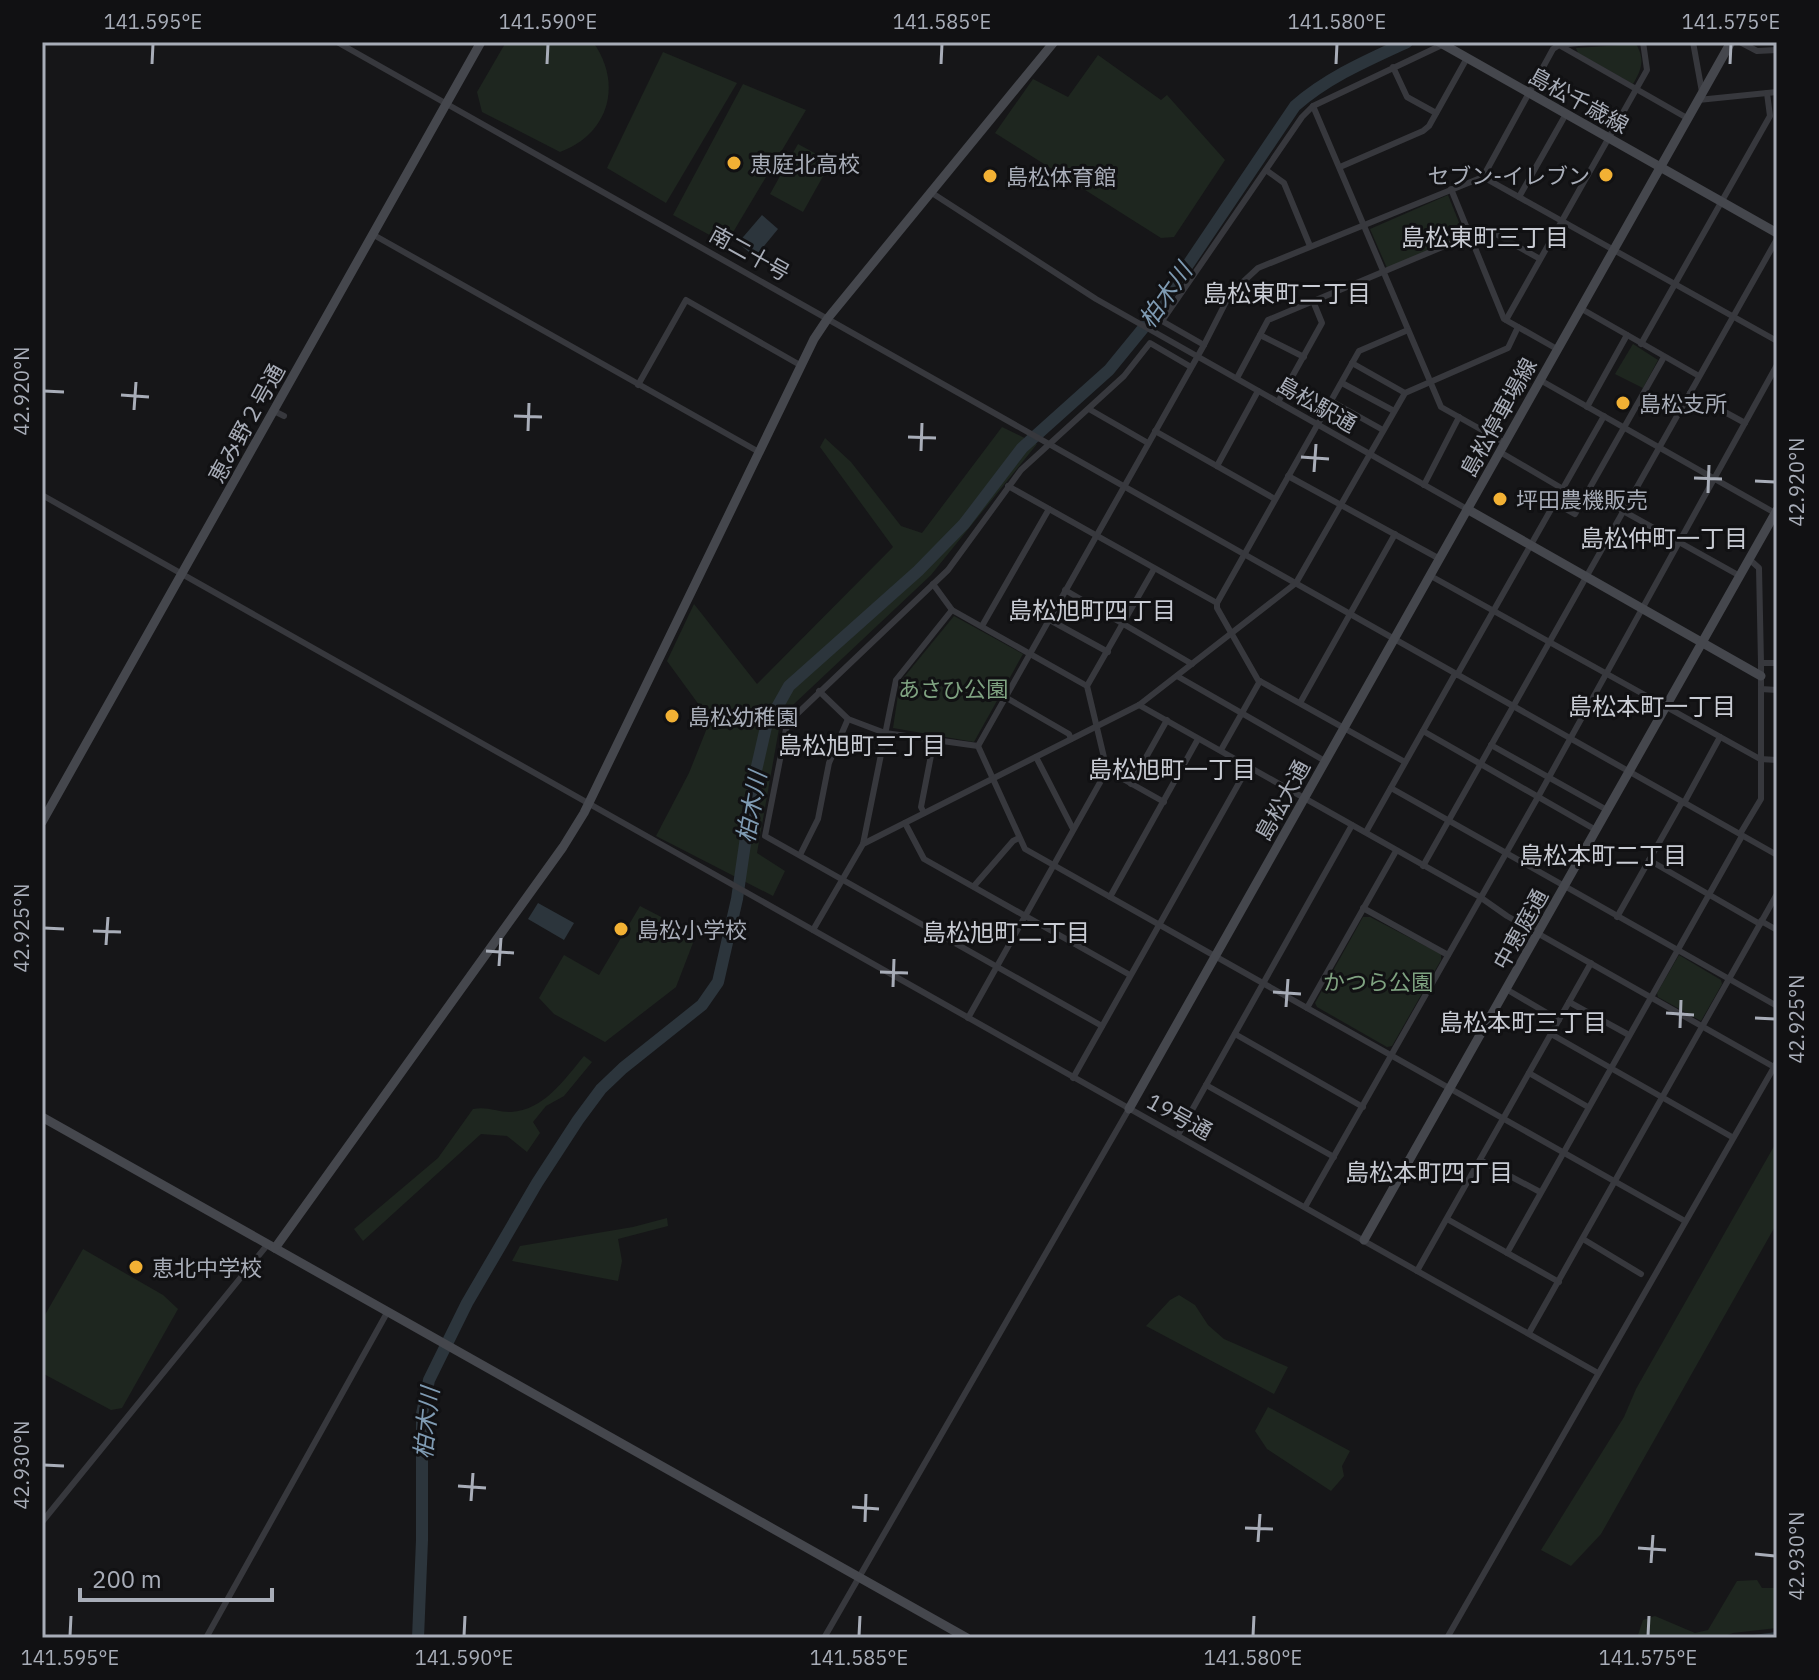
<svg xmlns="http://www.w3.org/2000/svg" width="1819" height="1680" viewBox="0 0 1819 1680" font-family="'IBM Plex Sans','Noto Sans JP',sans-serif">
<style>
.green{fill:#1e261f}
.water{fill:#2c353c}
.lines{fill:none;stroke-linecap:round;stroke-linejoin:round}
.stream{stroke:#2c353c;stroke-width:2}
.river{stroke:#2c353c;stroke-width:12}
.street{stroke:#37383d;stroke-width:6}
.secondary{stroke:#45474d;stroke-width:9}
.ticks{fill:none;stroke:#a8adb8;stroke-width:3}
.poi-dot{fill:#f2b134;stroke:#111113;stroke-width:3}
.labels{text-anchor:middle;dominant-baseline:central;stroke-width:6;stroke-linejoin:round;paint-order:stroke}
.street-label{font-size:22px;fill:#a8adb8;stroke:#111113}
.poi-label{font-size:22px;fill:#a8adb8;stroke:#111113;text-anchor:start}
.park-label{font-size:22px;fill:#7fa381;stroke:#111113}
.neighbourhood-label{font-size:24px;fill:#c9ccd4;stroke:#111113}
.water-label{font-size:24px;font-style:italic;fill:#7f9bb3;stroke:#111113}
.neatline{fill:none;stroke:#a8adb8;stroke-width:3}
.ticks-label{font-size:20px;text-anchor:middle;fill:#a8adb8}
</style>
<rect width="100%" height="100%" fill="#161618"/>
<g class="green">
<path d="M 506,42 L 593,42 C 623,84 609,134 560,152 L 482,112 L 477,92 Z"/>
<path d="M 1636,44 C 1645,59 1642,69 1633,84 L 1578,53 L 1576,48 Z"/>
<polygon points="663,52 737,83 666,203 607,168"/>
<polygon points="1098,55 1161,100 1167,95 1225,160 1174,237 1161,238 995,133 1033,79 1068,97"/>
<polygon points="743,84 806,110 726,244 673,215"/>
<polygon points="798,144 831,162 803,212 770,194"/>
<polygon points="1448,195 1464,235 1387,268 1370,229"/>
<polygon points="1633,344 1658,360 1643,388 1615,374"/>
<polygon points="1002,427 1037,444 931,575 794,704 780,723 757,853 785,871 773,896 656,836 689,773 707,728 702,709 667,661 694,604 757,684 893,547 820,447 825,438 851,462 901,526 922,533"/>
<polygon points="954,616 1023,654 974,742 893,728 900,682"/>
<polygon points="640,906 696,935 676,987 605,1042 554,1014 539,998 564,955 599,975"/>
<polygon points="1363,917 1370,917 1441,954 1441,960 1392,1046 1387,1047 1317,1007 1315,1003"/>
<polygon points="1679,955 1721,980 1722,984 1701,1021 1658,997 1657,993"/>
<path d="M 584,1056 L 592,1062 L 564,1096 L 546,1106 L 533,1122 L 540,1133 L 527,1152 L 507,1136 L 481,1134 L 363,1241 L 354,1229 L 438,1158 L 473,1109 C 487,1106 497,1112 511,1112 C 544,1110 564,1080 584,1056 Z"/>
<polygon points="1777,1141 1777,1223 1601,1534 1571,1566 1541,1550 1624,1417 1636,1389"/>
<polygon points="667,1218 668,1226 618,1239 622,1261 618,1281 512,1261 520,1246 633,1227"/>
<polygon points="83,1249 163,1295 178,1309 122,1408 111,1410 42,1373 42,1320"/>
<polygon points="1179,1295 1195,1305 1208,1325 1224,1339 1288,1367 1274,1394 1146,1326 1170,1300"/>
<polygon points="1268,1407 1350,1451 1342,1466 1344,1476 1331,1491 1267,1449 1255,1431"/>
<polygon points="1757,1580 1762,1588 1777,1588 1777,1628 1733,1633 1719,1638 1637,1638 1643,1620 1655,1616 1695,1633 1708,1630 1737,1581"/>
</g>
<g class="water">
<polygon points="762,215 778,229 755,257 738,243"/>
<polygon points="538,903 574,923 564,940 528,919"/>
</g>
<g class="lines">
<polyline class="stream" points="1737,1638 1777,1633"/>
<path class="river" d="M 418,1638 L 422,1540 L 422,1414 L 429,1380 L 467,1303 L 537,1183 L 578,1120 L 601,1089 L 623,1068 L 702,1005 L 718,982 L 737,899 L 755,775 L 766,727 L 789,686 L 918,571 L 964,524 L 1022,448 L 1109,370 L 1154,315 L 1295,106 C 1328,77 1368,60 1407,42"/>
<g class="street">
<polyline points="337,42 1777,855"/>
<polyline points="1693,42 1702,92"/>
<polyline points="1740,42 1757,51 1777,50"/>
<polyline points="1559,45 1687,118"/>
<polyline points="1393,67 1407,97 1436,113"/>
<polyline points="1698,100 1777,92"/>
<polyline points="1313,106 1441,407 1505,443"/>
<polyline points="1340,167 1423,131 1429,126 1467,58"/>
<polyline points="1266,170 1284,183 1310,246"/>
<polyline points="1483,177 1777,341"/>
<polyline points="1451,189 1504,319 1557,349"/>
<polyline points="932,193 1096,299 1467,509"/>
<polyline points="1519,197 1566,114"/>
<polyline points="372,234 759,452"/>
<polyline points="1580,308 1699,376"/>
<polyline points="1506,320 1647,70 1643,42"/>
<polyline points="1260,335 1304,357"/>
<polyline points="1641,344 1770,116 1767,93"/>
<polyline points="1204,345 1162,321 1302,117 1313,106 1444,44"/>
<polyline points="1352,363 1405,393"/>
<polyline points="1237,378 1268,320 1471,235 1487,229 1540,259"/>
<polyline points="1540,380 1775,513"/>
<polyline points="1342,383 1394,411"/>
<polyline points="638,385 686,300 800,365"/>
<polyline points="1690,393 1745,423"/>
<polyline points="1331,401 1383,430"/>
<polyline points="1278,402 1322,323 1313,301"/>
<polyline points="1587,407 1627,335"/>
<polyline points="1089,409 1148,443"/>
<polyline points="274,411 284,416"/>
<polyline points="1155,431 1275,499"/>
<polyline points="1500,452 1563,489"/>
<polyline points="1217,466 1258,391"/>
<polyline points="1288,476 1438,558"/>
<polyline points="1424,485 1459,417"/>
<polyline points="1008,486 1217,603 1217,608 1258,680 1405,762"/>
<polyline points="1589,492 1740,576"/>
<polyline points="42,495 1598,1373"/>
<polyline points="1555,503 1575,514 1664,357"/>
<polyline points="1749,559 1759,568 1761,663"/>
<polyline points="1429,575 1760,759 1777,760"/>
<polyline points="933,584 952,610 1087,686 1107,770 1164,802"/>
<polyline points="1065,590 1192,664"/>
<polyline points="1217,603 1359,351 1408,330"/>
<polyline points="1048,619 1108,652"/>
<polyline points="982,626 1049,509"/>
<polyline points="1777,663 1761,663 1761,689 1777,690"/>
<polyline points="1457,675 1604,416"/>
<polyline points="1177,676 1325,761"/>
<polyline points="1087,686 1154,569"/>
<polyline points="819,691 848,719 885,733 978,746"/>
<polyline points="1005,697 1069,734 1071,739"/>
<polyline points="1300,703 1395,534"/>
<polyline points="1139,705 1480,897 1507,916 1774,1067"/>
<polyline points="1423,731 1596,830"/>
<polyline points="1491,745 1607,810"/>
<polyline points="978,746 1204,345 1230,294 1258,268 1483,177 1553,49 1559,45 1588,42"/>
<polyline points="978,746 1025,849 1685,1221"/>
<polyline points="1221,750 1260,681"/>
<polyline points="1036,757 1073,829"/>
<polyline points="1131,784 1167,720"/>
<polyline points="1391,788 1777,1006"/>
<polyline points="1684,803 1720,737"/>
<polyline points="924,813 921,807 934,740"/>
<polyline points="905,823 924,859 1130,975"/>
<polyline points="1366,832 1455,674"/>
<polyline points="1740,834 1761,799 1761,689"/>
<polyline points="863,844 896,680 952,610"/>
<polyline points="800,855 818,819 829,763 848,719"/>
<polyline points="1649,860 1760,924"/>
<polyline points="1423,866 1777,239"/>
<polyline points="974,886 1013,841 1019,838"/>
<polyline points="1110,897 1198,739"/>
<polyline points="1363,908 1448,955"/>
<polyline points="1617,917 1682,802"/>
<polyline points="1761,921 1777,930"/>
<polyline points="813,930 863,844 1139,705 1296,583 1405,393 1508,348 1518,327"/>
<polyline points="1506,989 1559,1020"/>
<polyline points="1569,1002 1629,1035"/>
<polyline points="1307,1008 1396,851"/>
<polyline points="968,1018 1107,770"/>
<polyline points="1102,1026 765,836 786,729 798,713 948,570 1021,470 1124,376 1150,343 1191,367"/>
<polyline points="1235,1034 1363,1107"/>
<polyline points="1551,1034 1732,1137"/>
<polyline points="1529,1073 1588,1107"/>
<polyline points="1073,1078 1248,767"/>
<polyline points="1206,1085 1334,1157"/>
<polyline points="1178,1135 1352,825"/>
<polyline points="1480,1160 1540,1192"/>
<polyline points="1305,1207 1538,797 1777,365"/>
<polyline points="1447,1219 1559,1282"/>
<polyline points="1583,1239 1641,1274"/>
<polyline points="1507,1253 1742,836"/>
<polyline points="1417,1271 1591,963"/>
<polyline points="1529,1333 1777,894"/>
<polyline points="42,1522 268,1244"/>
<polyline points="206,1638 388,1311"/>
<polyline points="824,1638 1129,1109"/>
<polyline points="1447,1638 1777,1062"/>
</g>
<g class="secondary">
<polyline points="1439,42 1777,233"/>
<polyline points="1467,509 1761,676"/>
<polyline points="42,822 481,42"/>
<polyline points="1129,1109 1731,42"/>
<polyline points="42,1117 967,1638"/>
<polyline points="1364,1240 1777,510"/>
<polyline points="275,1248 563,847 584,813 814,339 828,318 1054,42"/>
</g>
</g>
<path class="ticks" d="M 152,64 L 153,44M 547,64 L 548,44M 941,64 L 942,44M 1336,64 L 1337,44M 1730,64 L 1731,44M 44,391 L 64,392M 121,395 L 149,397M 134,410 L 136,382M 514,416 L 542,417M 528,431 L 529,403M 908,437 L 936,438M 921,451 L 922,423M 1301,457 L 1329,459M 1314,472 L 1316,444M 1694,478 L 1722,479M 1755,481 L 1775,482M 1708,493 L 1709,465M 44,928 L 64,929M 93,931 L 121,932M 106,945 L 108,917M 486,951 L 514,953M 499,966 L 501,938M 880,972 L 908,973M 893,987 L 894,959M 1273,992 L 1301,994M 1286,1007 L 1288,979M 1666,1013 L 1694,1015M 1755,1018 L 1775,1019M 1680,1028 L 1681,1000M 44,1465 L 64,1466M 458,1486 L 486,1488M 471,1501 L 473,1473M 852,1507 L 879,1509M 865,1522 L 866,1494M 1245,1528 L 1273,1529M 1258,1542 L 1260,1514M 1638,1548 L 1666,1550M 1755,1554 L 1775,1556M 1651,1563 L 1653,1535M 70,1636 L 71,1616M 464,1636 L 465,1616M 859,1636 L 860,1616M 1253,1636 L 1254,1616M 1648,1636 L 1649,1616"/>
<g class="poi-dot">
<circle cx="734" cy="163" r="8"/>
<circle cx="1606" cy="175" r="8"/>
<circle cx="990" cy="176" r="8"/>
<circle cx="1623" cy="403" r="8"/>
<circle cx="1500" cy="499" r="8"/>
<circle cx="672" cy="716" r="8"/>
<circle cx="621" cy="929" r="8"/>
<circle cx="136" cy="1267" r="8"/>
</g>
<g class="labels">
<g class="street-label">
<text transform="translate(1579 100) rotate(29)">島松千歳線</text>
<text transform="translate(750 253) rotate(29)">南二十号</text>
<text transform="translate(1317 404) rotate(30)">島松駅通</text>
<text transform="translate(1498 417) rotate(-61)">島松停車場線</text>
<text transform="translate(246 423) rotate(-61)">恵み野２号通</text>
<text transform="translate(1282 800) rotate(-61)">島松大通</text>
<text transform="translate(1520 929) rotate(-61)">中恵庭通</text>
<text transform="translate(1180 1116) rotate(29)">19号通</text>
</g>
<g class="poi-label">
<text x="750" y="163">恵庭北高校</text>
<text x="1590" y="175" text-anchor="end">セブン-イレブン</text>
<text x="1006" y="176">島松体育館</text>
<text x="1639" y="403">島松支所</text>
<text x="1516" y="499">坪田農機販売</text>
<text x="688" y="716">島松幼稚園</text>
<text x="637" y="929">島松小学校</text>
<text x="152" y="1267">恵北中学校</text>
</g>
<g class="park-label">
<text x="953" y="688">あさひ公園</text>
<text x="1378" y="981">かつら公園</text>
</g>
<g class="neighbourhood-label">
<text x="1485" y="237">島松東町三丁目</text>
<text x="1287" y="293">島松東町二丁目</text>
<text x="1664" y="538">島松仲町一丁目</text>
<text x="1092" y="610">島松旭町四丁目</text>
<text x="1652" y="706">島松本町一丁目</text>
<text x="862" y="745">島松旭町三丁目</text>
<text x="1172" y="769">島松旭町一丁目</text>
<text x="1603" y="855">島松本町二丁目</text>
<text x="1006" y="932">島松旭町二丁目</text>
<text x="1523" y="1022">島松本町三丁目</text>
<text x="1429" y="1172">島松本町四丁目</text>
</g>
<g class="water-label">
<text transform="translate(1165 295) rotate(-55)">柏木川</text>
<text transform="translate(751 807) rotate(-80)">柏木川</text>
<text transform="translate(426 1423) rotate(-84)">柏木川</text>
</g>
</g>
<rect width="1819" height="1680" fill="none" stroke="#111113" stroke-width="88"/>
<path d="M80 1588v12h192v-12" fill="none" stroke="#a8adb8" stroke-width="4"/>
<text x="92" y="1588" font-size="24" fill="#a8adb8" stroke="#111113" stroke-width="6" paint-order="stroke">200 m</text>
<rect x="44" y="44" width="1731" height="1592" class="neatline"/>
<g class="ticks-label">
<text x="153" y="29">141.595°E</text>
<text x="548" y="29">141.590°E</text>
<text x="942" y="29">141.585°E</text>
<text x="1337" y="29">141.580°E</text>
<text x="1731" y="29">141.575°E</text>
<text transform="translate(22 391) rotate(-90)" y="7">42.920°N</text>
<text transform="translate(1797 482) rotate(-90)" y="7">42.920°N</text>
<text transform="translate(22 928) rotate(-90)" y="7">42.925°N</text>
<text transform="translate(1797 1019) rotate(-90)" y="7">42.925°N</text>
<text transform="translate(22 1465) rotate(-90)" y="7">42.930°N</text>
<text transform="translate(1797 1556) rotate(-90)" y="7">42.930°N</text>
<text x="70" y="1665">141.595°E</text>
<text x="464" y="1665">141.590°E</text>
<text x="859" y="1665">141.585°E</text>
<text x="1253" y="1665">141.580°E</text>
<text x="1648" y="1665">141.575°E</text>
</g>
</svg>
